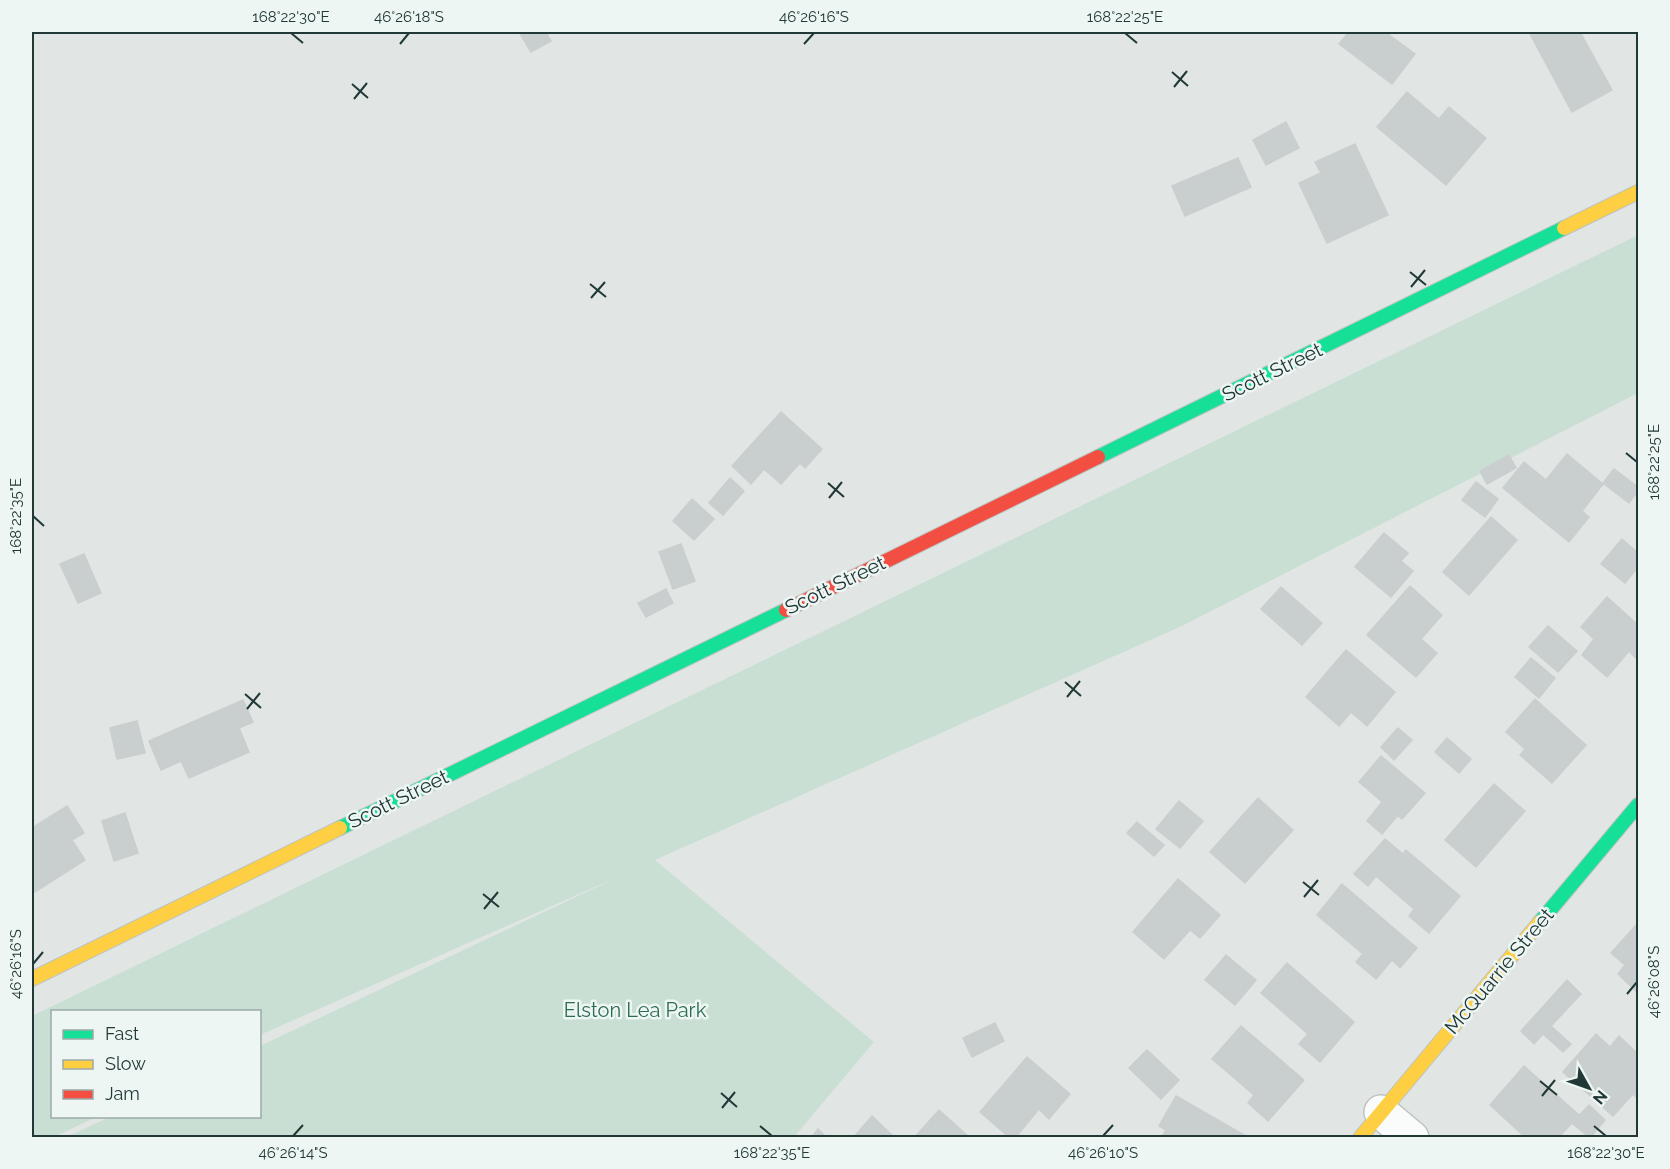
<svg xmlns="http://www.w3.org/2000/svg" width="1670" height="1169" viewBox="0 0 1670 1169" font-family="Raleway,sans-serif">
<style>
.green{fill:#cadfd4}
.building{fill:#c9cfce;stroke:#cacfce;stroke-width:1.5}
.lines{fill:none;stroke-linecap:round;stroke-linejoin:round}
.street-casing{stroke:#bec3c2;stroke-width:36}
.fast-casing{stroke:#bcc4c2;stroke-width:16}
.slow-casing{stroke:#bcc4c2;stroke-width:16}
.jam-casing{stroke:#bcc4c2;stroke-width:16}
.street{stroke:#fafbfb;stroke-width:33}
.fast{stroke:#16e098;stroke-width:14}
.slow{stroke:#ffcf43;stroke-width:14}
.jam{stroke:#f24e42;stroke-width:14}
.ticks{fill:none;stroke:#203836;stroke-width:2}
.labels{text-anchor:middle;dominant-baseline:central;stroke-width:5;stroke-linejoin:round;paint-order:stroke}
.street-label{font-size:20px;fill:#203836;stroke:#eef6f4}
.park-label{font-size:20px;fill:#2b6d52;stroke:#eef6f4}
.neatline{fill:none;stroke:#203836;stroke-width:2}
.ticks-label{font-size:15px;text-anchor:middle;fill:#203836}
</style>
<rect width="100%" height="100%" fill="#e1e6e5"/>
<polygon class="green" points="1638,235 1638,393 1182,626 655,860 874,1042 794,1137 66,1137 110,1117 260,1116 260,1046 620,876 260,1035 260,1012 52,1012 52,1116 96,1117 54,1137 32,1138 32,1016"/>
<g class="building">
<polygon points="519,32 546,32 551,41 531,52"/>
<polygon points="1349,32 1385,32 1415,54 1392,84 1339,44"/>
<polygon points="1529,32 1580,32 1612,90 1572,112"/>
<polygon points="1407,92 1439,119 1449,107 1486,138 1446,185 1377,127"/>
<polygon points="1286,122 1299,148 1266,165 1253,140"/>
<polygon points="1355,144 1388,215 1327,243 1299,183 1321,173 1315,162"/>
<polygon points="1238,158 1251,187 1185,216 1172,186"/>
<polygon points="781,412 822,449 805,468 800,463 781,484 764,469 751,484 732,466"/>
<polygon points="1567,454 1603,484 1582,511 1589,517 1569,542 1525,506"/>
<polygon points="1509,455 1516,468 1487,484 1480,471"/>
<polygon points="1524,462 1546,480 1525,506 1503,488"/>
<polygon points="1614,469 1638,487 1638,491 1629,503 1603,483"/>
<polygon points="730,478 744,491 723,515 709,503"/>
<polygon points="1476,482 1498,499 1485,517 1462,500"/>
<polygon points="692,499 714,519 694,540 673,521"/>
<polygon points="1491,517 1517,540 1469,595 1443,572"/>
<polygon points="1384,533 1408,553 1401,561 1413,571 1391,597 1355,567"/>
<polygon points="1622,539 1638,553 1638,567 1625,583 1601,564"/>
<polygon points="681,544 695,581 673,589 659,552"/>
<polygon points="84,554 101,593 78,603 60,564"/>
<polygon points="1410,586 1442,615 1421,639 1437,653 1416,677 1367,635"/>
<polygon points="1281,587 1322,623 1302,645 1261,609"/>
<polygon points="666,589 673,603 646,617 638,603"/>
<polygon points="1607,597 1638,625 1638,660 1629,651 1607,677 1582,655 1594,639 1581,627"/>
<polygon points="1548,626 1577,651 1558,672 1529,647"/>
<polygon points="1346,650 1395,692 1367,726 1351,712 1339,726 1306,697"/>
<polygon points="1531,658 1555,678 1539,698 1515,677"/>
<polygon points="1535,699 1586,745 1552,783 1520,755 1525,749 1506,732"/>
<polygon points="243,700 253,722 239,728 249,752 189,778 181,761 161,770 149,741"/>
<polygon points="137,721 145,753 117,759 110,728"/>
<polygon points="1398,728 1412,740 1394,760 1381,747"/>
<polygon points="1447,738 1471,759 1459,773 1435,752"/>
<polygon points="1381,756 1425,793 1402,819 1359,782"/>
<polygon points="1494,784 1525,811 1476,867 1445,840"/>
<polygon points="1258,798 1293,830 1245,883 1210,852"/>
<polygon points="1179,801 1203,821 1180,848 1156,829"/>
<polygon points="1382,802 1398,815 1382,834 1367,821"/>
<polygon points="67,806 84,833 72,840 85,860 35,892 32,887 32,828"/>
<polygon points="125,813 138,853 114,861 102,821"/>
<polygon points="1137,822 1164,845 1154,856 1127,833"/>
<polygon points="1385,839 1403,854 1406,850 1460,896 1429,933 1409,916 1414,909 1376,876 1368,886 1354,874"/>
<polygon points="1178,879 1220,915 1200,938 1190,930 1164,959 1133,932"/>
<polygon points="1342,884 1417,948 1400,968 1392,960 1376,979 1356,962 1363,954 1317,915"/>
<polygon points="1638,923 1638,993 1618,974 1625,965 1611,953"/>
<polygon points="1226,955 1256,980 1235,1005 1205,980"/>
<polygon points="1287,963 1354,1022 1320,1062 1299,1044 1308,1034 1261,993"/>
<polygon points="1567,980 1581,994 1551,1026 1571,1044 1563,1052 1543,1034 1534,1044 1521,1031"/>
<polygon points="995,1023 1004,1041 972,1057 963,1038"/>
<polygon points="1241,1026 1304,1080 1268,1121 1248,1103 1254,1095 1212,1059"/>
<polygon points="1596,1034 1610,1047 1619,1036 1638,1054 1638,1099 1633,1094 1613,1116 1563,1072"/>
<polygon points="1147,1050 1179,1080 1161,1099 1129,1068"/>
<polygon points="1027,1057 1070,1094 1049,1119 1039,1109 1015,1138 1010,1138 980,1112"/>
<polygon points="1524,1066 1579,1115 1558,1138 1526,1138 1490,1105"/>
<polygon points="1176,1096 1246,1136 1161,1138 1166,1130 1159,1126"/>
<polygon points="1589,1105 1605,1120 1590,1138 1572,1123"/>
<polygon points="939,1110 970,1138 914,1138"/>
<polygon points="872,1116 895,1138 853,1138"/>
<polygon points="818,1129 827,1138 811,1138"/>
</g>
<g class="lines">
<g class="street-casing">
<polyline id="street" points="1381,1112 1412,1138"/>
</g>
<g class="fast-casing">
<g id="fast">
<polyline points="1098,457 1564,228"/>
<polyline points="340,828 786,610"/>
<polyline points="1540,922 1638,805"/>
</g>
</g>
<g class="slow-casing">
<g id="slow">
<polyline points="1564,228 1638,192"/>
<polyline points="32,979 340,828"/>
<polyline points="1360,1138 1540,922"/>
</g>
</g>
<g class="jam-casing">
<polyline id="jam" points="786,610 1098,457"/>
</g>
<use href="#street" class="street"/>
<use href="#fast" class="fast"/>
<use href="#slow" class="slow"/>
<use href="#jam" class="jam"/>
</g>
<path class="ticks" d="M 291,33 L 303,43M 1125,33 L 1137,43M 400,44 L 409,33M 804,44 L 814,33M 1172,72 L 1188,86M 352,84 L 368,98M 1174,87 L 1187,71M 354,99 L 367,83M 1410,272 L 1426,285M 590,284 L 606,297M 1411,287 L 1425,270M 591,298 L 605,282M 1626,453 L 1637,462M 828,483 L 844,497M 829,498 L 842,482M 33,516 L 44,526M 1065,682 L 1081,696M 245,694 L 261,708M 1067,697 L 1080,681M 247,709 L 260,693M 1303,882 L 1319,895M 483,894 L 499,907M 1304,897 L 1318,880M 484,909 L 498,892M 33,964 L 43,952M 1627,994 L 1637,982M 1540,1081 L 1557,1095M 721,1093 L 737,1107M 1542,1096 L 1555,1080M 722,1108 L 735,1092M 760,1126 L 772,1136M 1594,1126 L 1606,1136M 293,1136 L 303,1125M 1103,1136 L 1113,1125"/>
<g class="labels">
<g class="street-label">
<text transform="translate(1272 372) rotate(-26)">Scott Street</text>
<text transform="translate(835 585) rotate(-26)">Scott Street</text>
<text transform="translate(398 799) rotate(-26)">Scott Street</text>
<text transform="translate(1499 971) rotate(-50)">McQuarrie Street</text>
</g>
<g class="park-label">
<text x="635" y="1010">Elston Lea Park</text>
</g>
</g>
<rect width="1670" height="1169" fill="none" stroke="#eef6f4" stroke-width="66"/>
<rect x="51" y="1010" width="210" height="108" fill="#eef6f4" stroke="#9caaa8" stroke-width="1.5"/>
<rect x="63" y="1030" width="30" height="9" fill="#16e098" stroke="#9caaa8" stroke-width="1.5"/>
<text x="105" y="1040" font-size="18" fill="#203836">Fast</text>
<rect x="63" y="1060" width="30" height="9" fill="#ffcf43" stroke="#9caaa8" stroke-width="1.5"/>
<text x="105" y="1070" font-size="18" fill="#203836">Slow</text>
<rect x="63" y="1090" width="30" height="9" fill="#f24e42" stroke="#9caaa8" stroke-width="1.5"/>
<text x="105" y="1100" font-size="18" fill="#203836">Jam</text>
<g transform="translate(1589 1088) rotate(130)" stroke="#eef6f4" stroke-width="4.5" paint-order="stroke">
<path d="M0-4.5L10 22L0 15L-10 22Z" fill="#203836"/>
<text y="-9" font-size="16" font-weight="bold" text-anchor="middle" fill="#203836">N</text>
</g>
<rect x="33" y="33" width="1604" height="1103" class="neatline"/>
<g class="ticks-label">
<text x="291" y="22">168°22'30"E</text>
<text x="409" y="22">46°26'18"S</text>
<text x="814" y="22">46°26'16"S</text>
<text x="1125" y="22">168°22'25"E</text>
<text transform="translate(1654 462) rotate(-90)" y="5">168°22'25"E</text>
<text transform="translate(16 516) rotate(-90)" y="5">168°22'35"E</text>
<text transform="translate(16 964) rotate(-90)" y="5">46°26'16"S</text>
<text transform="translate(1654 982) rotate(-90)" y="5">46°26'08"S</text>
<text x="293" y="1158">46°26'14"S</text>
<text x="772" y="1158">168°22'35"E</text>
<text x="1103" y="1158">46°26'10"S</text>
<text x="1606" y="1158">168°22'30"E</text>
</g>
</svg>
